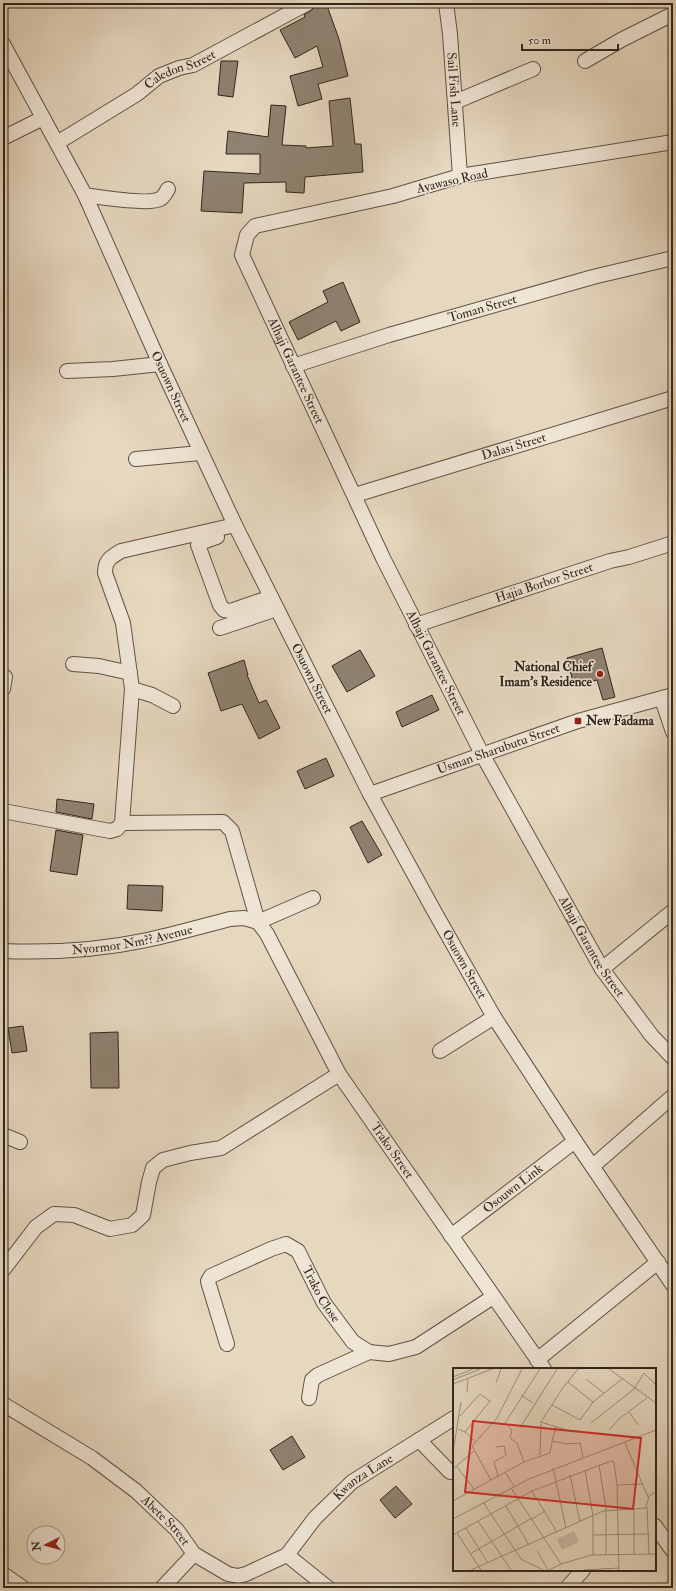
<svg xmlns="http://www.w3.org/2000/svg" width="676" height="1591" viewBox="0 0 676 1591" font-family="'IM FELL Double Pica',serif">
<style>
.building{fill:#8f8271;stroke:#30261c}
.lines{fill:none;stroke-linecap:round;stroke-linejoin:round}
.minor-casing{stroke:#5e5245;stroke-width:16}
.minor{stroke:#efe5d5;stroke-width:14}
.poi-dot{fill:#8f2418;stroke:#efe5d5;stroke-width:1.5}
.labels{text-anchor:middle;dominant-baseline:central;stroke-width:3;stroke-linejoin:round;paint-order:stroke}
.street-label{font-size:13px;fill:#30261c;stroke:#efe5d5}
.poi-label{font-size:13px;font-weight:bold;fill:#30261c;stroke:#efe5d5;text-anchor:end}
.inset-road{fill:none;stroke:#9d907e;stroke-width:1}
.view{fill:#d62828;fill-opacity:0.15;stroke:#d62828;stroke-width:2}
.inset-edge{fill:none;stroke:#30261c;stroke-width:2}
</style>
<rect width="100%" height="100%" fill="#e6d7bf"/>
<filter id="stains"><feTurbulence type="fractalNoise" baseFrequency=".005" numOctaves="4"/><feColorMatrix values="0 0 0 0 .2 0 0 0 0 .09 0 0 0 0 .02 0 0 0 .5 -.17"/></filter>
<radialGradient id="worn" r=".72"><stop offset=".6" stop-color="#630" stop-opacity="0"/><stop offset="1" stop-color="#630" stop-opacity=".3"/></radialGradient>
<g class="building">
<polygon points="320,3 326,3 339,39 348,76 318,84 322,99 298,106 290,76 323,67 317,46 295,58 280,30 305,17 304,15 312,10 316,5"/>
<polygon points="221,61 238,61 233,97 218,95"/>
<polygon points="350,98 355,144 361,144 363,172 305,177 304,193 286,192 286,182 244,183 242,213 201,211 204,171 260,174 260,154 226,154 228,131 268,137 271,105 286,106 282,145 306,146 306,148 333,146 329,101"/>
<polygon points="343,282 360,322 341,331 336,321 298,340 289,322 328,302 323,291"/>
<polygon points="602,648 615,697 603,700 597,680 574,686 567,658"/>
<polygon points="360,650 375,676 347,692 332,666"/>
<polygon points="244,660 248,675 247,675 259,703 266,700 280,728 259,739 242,704 221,711 208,673"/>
<polygon points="432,695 439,710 402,727 396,712"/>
<polygon points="326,758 334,776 305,789 297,771"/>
<polygon points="57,799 94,804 92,819 56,812"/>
<polygon points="362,821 382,855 368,863 350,827"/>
<polygon points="56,830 83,835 77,875 50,871"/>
<polygon points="128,885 163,886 162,911 127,909"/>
<polygon points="23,1026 27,1051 12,1053 8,1028"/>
<polygon points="118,1032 119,1088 91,1088 90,1033"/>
<polygon points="292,1436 305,1457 283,1470 270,1450"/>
<polygon points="396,1486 412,1504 395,1518 380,1500"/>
</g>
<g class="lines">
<g class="minor-casing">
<g id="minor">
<path id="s1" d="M 446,3 L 450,34 L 460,176"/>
<path id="s2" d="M 3,44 L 85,195 L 160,364 L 235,525 L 370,794 L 433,909 L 494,1017 L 575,1141 L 673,1285"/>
<polyline points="585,61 621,40 673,14"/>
<polyline points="455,102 533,69"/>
<polyline points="3,138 43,118"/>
<path id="s3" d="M 673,142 L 460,176 L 393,196 L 255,226 L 247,235 L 242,255 L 383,558 L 482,754 L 602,969 L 652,1036 L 673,1058"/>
<path id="s4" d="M 57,143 L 137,94 L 159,76 L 179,68 L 193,65 L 308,3"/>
<path d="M 85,195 C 99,197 149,205 160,199 C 164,197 166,192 168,189"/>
<path id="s5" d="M 293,366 L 389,335 L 593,277 L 673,258"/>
<polyline points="67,371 113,369 160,364"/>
<polyline points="136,459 200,453"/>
<path id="s6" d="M 355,495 L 673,398"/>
<polyline points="217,537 200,543 198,545 220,605 224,610 230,611 271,597"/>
<path id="s7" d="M 416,625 L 610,561 L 629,557 L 673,543"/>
<polyline points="220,628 277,609"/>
<polyline points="73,664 99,666 130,673"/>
<polyline points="3,689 5,677"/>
<polyline points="132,689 152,695 173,706"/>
<polyline points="662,699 673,732"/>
<path id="s8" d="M 370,794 L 578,721 L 673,695"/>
<path d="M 3,811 L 110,831 L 117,829 L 122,823 L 132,689 L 123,623 L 105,573 C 105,560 111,557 121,551 L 235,525"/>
<path id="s9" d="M 122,823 L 223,822 L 232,831 L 258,922 L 267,934 L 339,1074 L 544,1369"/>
<polyline points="258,922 313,898"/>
<path id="s10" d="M 3,951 C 51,953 100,950 147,940 C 175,934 203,926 230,919 L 244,918 L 258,922"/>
<polyline points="602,969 673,911"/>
<polyline points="440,1051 494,1017"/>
<polyline points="3,1135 20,1142"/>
<polyline points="593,1166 673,1096"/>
<path id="s11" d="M 451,1236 L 575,1141"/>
<polyline points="3,1270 36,1227 54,1214 74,1215 110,1229 132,1225 143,1215 149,1182 153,1168 163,1160 190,1153 221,1148 339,1074"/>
<path id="s12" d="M 227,1344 L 209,1285 L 208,1281 L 211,1276 L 271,1249 L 286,1244 L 298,1251 L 324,1303 L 353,1342 L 369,1352 L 389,1354 L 416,1347 L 493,1297"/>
<polyline points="537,1360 658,1262"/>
<polyline points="309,1398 312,1380 318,1375 369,1352"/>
<path id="s13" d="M 3,1404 L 92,1458 L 136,1491 L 177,1530 L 194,1554 L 228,1574 L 238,1576 L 246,1574 L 287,1555 L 315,1518 L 352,1482 L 454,1418"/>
<polyline points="419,1440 450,1472 454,1472"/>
<polyline points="655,1526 673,1551"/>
<polyline points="287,1555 328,1588"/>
<polyline points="3,1574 23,1588"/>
<polyline points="162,1588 194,1554"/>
<polyline points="567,1588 583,1570"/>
</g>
</g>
<use href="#minor" class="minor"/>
</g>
<g class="poi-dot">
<circle cx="600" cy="674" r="4"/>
<rect x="574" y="717" width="8" height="8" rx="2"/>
</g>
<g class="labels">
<g class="street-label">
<text stroke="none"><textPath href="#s4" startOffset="144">Caledon Street</textPath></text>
<text stroke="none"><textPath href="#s1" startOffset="87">Sail Fish Lane</textPath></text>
<text transform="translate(452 181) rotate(-13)">Ayawaso Road</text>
<text stroke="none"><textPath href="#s5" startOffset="198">Toman Street</textPath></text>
<text stroke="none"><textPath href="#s3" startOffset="587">Alhaji Garantee Street</textPath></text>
<text stroke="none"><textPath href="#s2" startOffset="382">Osuown Street</textPath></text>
<text stroke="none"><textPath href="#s6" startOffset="166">Dalasi Street</textPath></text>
<text stroke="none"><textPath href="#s7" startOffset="135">Hajia Borbor Street</textPath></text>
<text stroke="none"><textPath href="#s3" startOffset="911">Alhaji Garantee Street</textPath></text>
<text stroke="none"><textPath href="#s2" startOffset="706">Osuown Street</textPath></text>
<text stroke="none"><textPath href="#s8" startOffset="136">Usman Sharubutu Street</textPath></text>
<text stroke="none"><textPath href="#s10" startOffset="130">Nyormor Nm?? Avenue</textPath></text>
<text stroke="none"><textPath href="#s3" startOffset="1235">Alhaji Garantee Street</textPath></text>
<text stroke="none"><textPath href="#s2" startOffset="1030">Osuown Street</textPath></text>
<text stroke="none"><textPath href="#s9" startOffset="474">Trako Street</textPath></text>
<text stroke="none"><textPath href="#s11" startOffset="78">Osouwn Link</textPath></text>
<text stroke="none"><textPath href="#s12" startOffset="216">Trako Close</textPath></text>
<text stroke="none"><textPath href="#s13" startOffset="458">Kwanza Lane</textPath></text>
<text stroke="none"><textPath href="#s13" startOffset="201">Abete Street</textPath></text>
</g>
<g class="poi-label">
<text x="592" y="667">National Chief<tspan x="592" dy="15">Imam's Residence</tspan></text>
<text x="586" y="721" text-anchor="start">New Fadama</text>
</g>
</g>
<g transform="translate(453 1368)">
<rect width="203" height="203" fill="#e6d7bf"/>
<path d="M 121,163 L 126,174 L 109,182 L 104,171 Z" fill="#c7b9a3"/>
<path class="inset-road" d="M 156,1 L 203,35M 0,9 L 20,1M 133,11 L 151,25M 0,12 L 27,1M 115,14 L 140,34M 43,15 L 48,1M 0,16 L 39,1M 14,24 L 15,11M 68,27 L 80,35M 99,37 L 127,52 L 140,34 L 169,11M 176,44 L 185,57M 7,48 L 27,26 L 37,33 L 12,64M 88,54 L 116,63M 138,55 L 181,21 L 191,5 L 203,17M 103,59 L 99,73 L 113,76 L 127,75 L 130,89M 67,60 L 104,1M 5,61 L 12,64 L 22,73M 156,62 L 167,50 L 194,30M 172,75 L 195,129M 43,79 L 51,78 L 53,87 L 41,94 L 45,108M 0,84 L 8,34M 87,87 L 88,54 L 109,21 L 125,1M 71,94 L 64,75 L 57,70 L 59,62 L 52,55 L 87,1M 146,97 L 153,140 L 153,186M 4,99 L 21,121M 100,100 L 113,160M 0,101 L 21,83M 132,102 L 140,148 L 140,187M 52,104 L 61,118M 117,107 L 127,154M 38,112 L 19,78 L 44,50 L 69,1M 164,117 L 189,116M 58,120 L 108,196M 79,123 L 104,164M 0,133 L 71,94 L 97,85 L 99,74M 30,134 L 68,191 L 90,202M 53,138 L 76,177M 194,139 L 196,186M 0,151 L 76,111 L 203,62M 79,151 L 92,143M 25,153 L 58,202M 13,160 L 35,195M 4,165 L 28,202M 0,167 L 79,123 L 158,93 L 161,94 L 164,117 L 166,202M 140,167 L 196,166M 84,183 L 95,202M 17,186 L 79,150M 181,186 L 181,141M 18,202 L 150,143 L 193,140 L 196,128 L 203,124M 96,202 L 108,196 L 138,187 L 203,186M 131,202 L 166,200"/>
<path class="view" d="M 20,53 L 188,70 L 180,141 L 12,124 Z"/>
<rect width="203" height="203" class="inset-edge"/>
</g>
<rect width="676" height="1591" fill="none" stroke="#e6d7bf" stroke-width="16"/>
<rect x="4" y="4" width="668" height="1583" fill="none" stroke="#30261c" stroke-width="2"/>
<rect x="8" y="8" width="660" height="1575" fill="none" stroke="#30261c"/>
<g transform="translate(46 1545) rotate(264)"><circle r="19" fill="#efe5d5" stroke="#a3998b"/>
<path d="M0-3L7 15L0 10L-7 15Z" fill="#8f2418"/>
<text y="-6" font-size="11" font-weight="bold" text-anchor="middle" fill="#30261c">N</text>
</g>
<path d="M522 44v6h96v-6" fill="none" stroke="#30261c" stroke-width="2"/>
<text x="528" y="44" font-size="12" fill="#30261c" stroke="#efe5d5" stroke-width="3" paint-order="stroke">50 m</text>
<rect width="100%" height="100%" filter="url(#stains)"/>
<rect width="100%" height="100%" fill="url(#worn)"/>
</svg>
